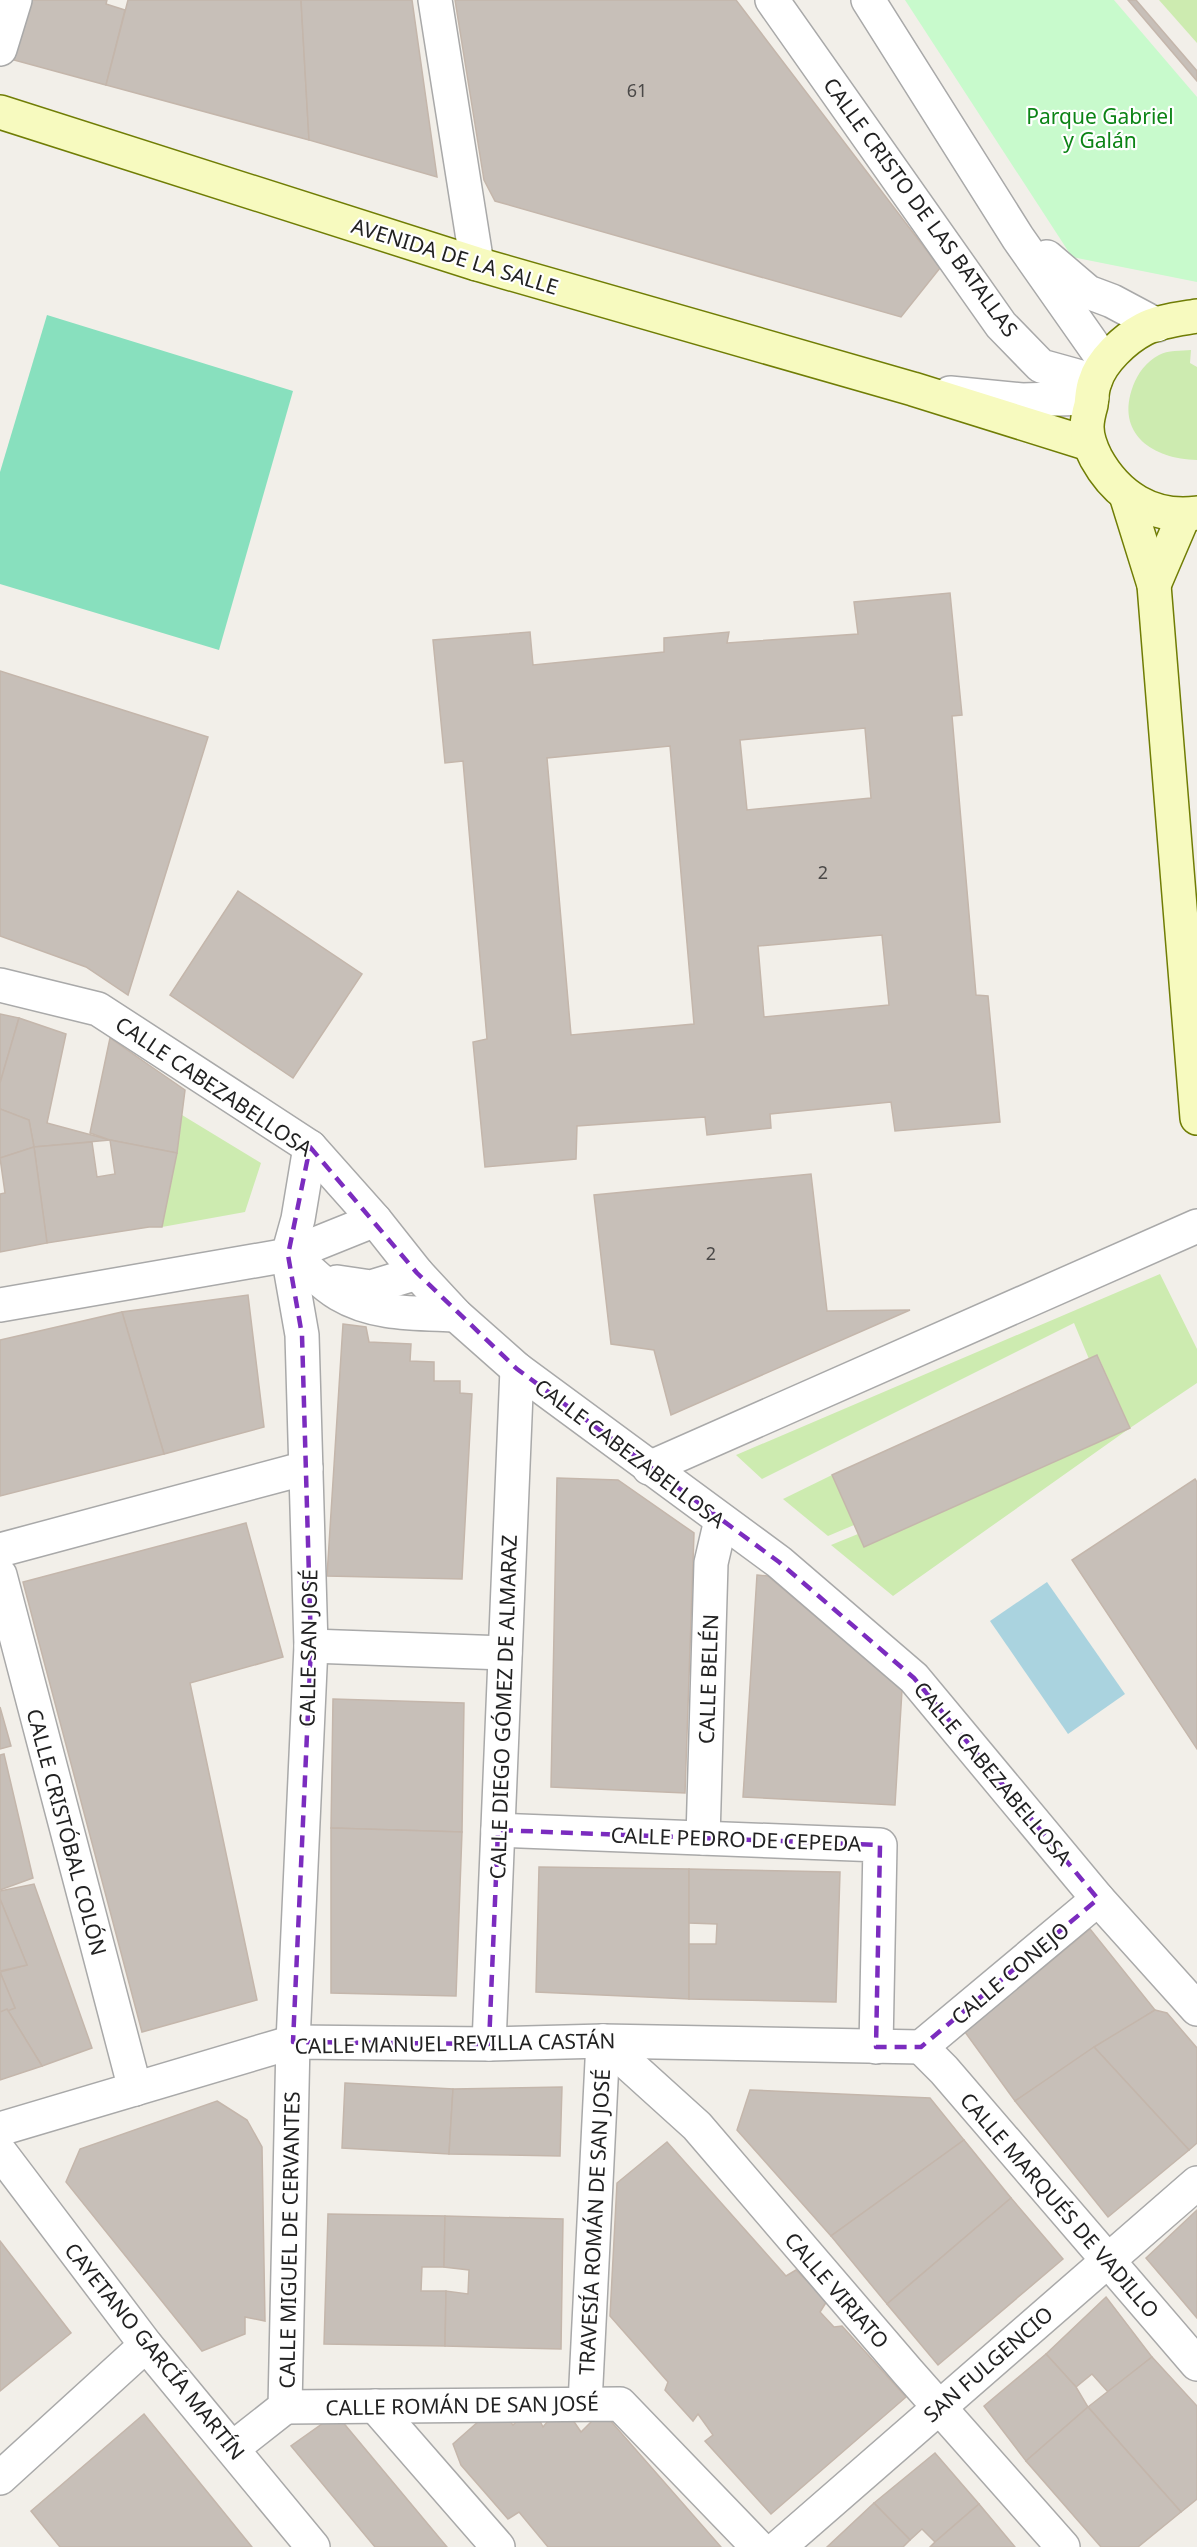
<svg xmlns="http://www.w3.org/2000/svg" width="1197" height="2547" viewBox="0 0 1197 2547" font-family="'Noto Sans',sans-serif">
<style>
.grass{fill:#cdebb0}
.park{fill:#c8facc}
.pitch{fill:#88e0be}
.water{fill:#aad3df}
.building{fill:#c7bfb8;stroke:#c4b6ab;stroke-width:1.5;fill-rule:evenodd}
.lines{fill:none;stroke-linecap:round;stroke-linejoin:round}
.street-casing{stroke:#a9a9a9;stroke-width:36}
.secondary-casing{stroke:#707d05;stroke-width:36}
.street{stroke:#fff;stroke-width:33}
.secondary{stroke:#f7fabf;stroke-width:33}
.marked{fill:none;stroke:#7b2cbf;stroke-width:4.5;stroke-dasharray:12 8;stroke-linejoin:round}
.labels{text-anchor:middle;dominant-baseline:central;stroke-width:4.5;stroke-linejoin:round;paint-order:stroke}
.number-label{font-size:18px;fill:#4b4948}
.park-label{font-size:21px;fill:#0c8416;stroke:#fff}
.street-label{font-size:21px;fill:#222;stroke:#fff}
</style>
<rect width="100%" height="100%" fill="#f2efe9"/>
<g class="grass">
<polygon points="1159,0 1197,0 1197,43"/>
<path d="M 1191,350 L 1190,363 L 1197,367 L 1197,460 C 1153,459 1115,434 1133,386 C 1138,373 1146,362 1159,355 C 1167,350 1182,351 1191,350 Z"/>
<polygon points="182,1115 261,1163 245,1212 162,1227 177,1153"/>
<polygon points="1160,1274 1197,1349 1197,1383 1130,1428 893,1596 831,1545 858,1534 864,1547 1130,1428 1098,1356 1089,1359 1074,1323 762,1479 736,1455"/>
<polygon points="832,1475 854,1525 828,1536 783,1499"/>
</g>
<polygon class="park" points="905,0 1114,0 1197,97 1197,282 1072,257"/>
<polygon class="pitch" points="47,315 293,391 219,650 0,584 0,472"/>
<polygon class="water" points="1047,1582 1125,1694 1068,1734 990,1621"/>
<g class="building">
<polygon points="31,0 107,0 106,4 125,10 106,85 14,60"/>
<polygon points="128,0 301,0 309,140 106,85"/>
<polygon points="301,0 412,0 437,177 309,140"/>
<polygon points="455,0 736,0 940,268 901,317 495,201 484,180"/>
<polygon points="1128,0 1136,0 1197,71 1197,81"/>
<path d="M 950,593 L 962,715 L 952,716 L 976,995 L 988,996 L 1000,1122 L 895,1131 L 891,1102 L 770,1114 L 771,1128 L 707,1135 L 705,1117 L 577,1126 L 576,1159 L 485,1167 L 473,1042 L 487,1039 L 463,761 L 445,763 L 433,640 L 530,632 L 533,665 L 664,652 L 664,638 L 729,632 L 727,643 L 858,634 L 854,602 ZM 865,728 L 871,798 L 747,810 L 740,740 ZM 670,746 L 694,1024 L 571,1035 L 547,758 ZM 882,935 L 889,1005 L 764,1017 L 758,946 Z"/>
<polygon points="0,671 208,737 128,995 86,967 0,936"/>
<polygon points="238,891 362,974 293,1078 170,995"/>
<polygon points="0,1014 19,1018 0,1083"/>
<polygon points="19,1018 66,1034 47,1123 110,1140 34,1147 29,1120 0,1109 0,1083"/>
<polygon points="110,1038 185,1090 177,1153 110,1140 90,1133"/>
<polygon points="0,1109 29,1120 34,1147 0,1158"/>
<polygon points="110,1140 177,1153 162,1227 149,1227 47,1243 34,1147 92,1142 97,1177 115,1174"/>
<polygon points="34,1147 47,1243 0,1252 0,1194 5,1193 0,1158"/>
<polygon points="811,1174 827,1311 910,1310 671,1415 654,1350 611,1344 594,1195"/>
<polygon points="248,1295 264,1427 164,1454 122,1312"/>
<polygon points="122,1312 164,1454 0,1496 0,1340"/>
<polygon points="343,1324 366,1327 369,1342 411,1344 410,1361 434,1362 434,1381 460,1381 460,1393 472,1394 462,1579 327,1576"/>
<polygon points="1097,1355 1130,1428 864,1547 832,1475"/>
<polygon points="557,1478 618,1480 694,1533 685,1793 551,1787"/>
<polygon points="1195,1479 1197,1482 1197,1749 1072,1560"/>
<polygon points="246,1523 283,1657 190,1683 257,2000 142,2032 23,1582"/>
<polygon points="757,1575 768,1576 902,1690 895,1805 743,1797"/>
<polygon points="333,1699 464,1703 462,1832 331,1828"/>
<polygon points="0,1707 11,1746 0,1749"/>
<polygon points="4,1754 33,1878 0,1890 0,1755"/>
<polygon points="331,1828 462,1832 456,1996 331,1993"/>
<polygon points="539,1867 689,1869 689,1999 536,1992"/>
<polygon points="689,1869 840,1872 836,2002 689,1999 689,1944 716,1944 717,1924 689,1923"/>
<polygon points="34,1884 92,2048 42,2066 7,2009 15,2008 0,1972 27,1965 0,1899 0,1891"/>
<polygon points="0,1899 27,1965 0,1971"/>
<polygon points="1090,1929 1155,2010 1015,2101 965,2032"/>
<polygon points="0,1972 15,2008 0,2014"/>
<polygon points="7,2009 42,2066 0,2080 0,2012"/>
<polygon points="1155,2010 1167,2013 1197,2048 1197,2143 1189,2150 1094,2047"/>
<polygon points="1094,2047 1189,2150 1108,2217 1015,2101"/>
<polygon points="345,2083 453,2089 449,2154 342,2148"/>
<polygon points="562,2087 560,2156 449,2154 453,2089"/>
<polygon points="750,2090 930,2098 964,2140 831,2236 737,2130"/>
<polygon points="217,2101 247,2120 262,2147 265,2321 245,2317 245,2334 202,2351 66,2182 80,2149"/>
<polygon points="964,2140 1011,2198 887,2304 831,2236"/>
<polygon points="667,2142 786,2276 796,2270 827,2301 820,2312 834,2327 842,2326 906,2397 771,2514 705,2441 713,2435 698,2414 693,2421 665,2390 668,2382 610,2316 617,2183"/>
<polygon points="1011,2198 1063,2259 938,2365 887,2304"/>
<polygon points="1197,2210 1197,2318 1146,2258"/>
<polygon points="328,2214 445,2216 444,2267 422,2267 421,2291 446,2291 445,2346 324,2344"/>
<polygon points="445,2216 563,2219 561,2349 445,2346 446,2291 468,2294 469,2270 444,2267"/>
<polygon points="0,2241 71,2333 0,2391"/>
<polygon points="1106,2297 1152,2357 1108,2392 1092,2374 1076,2387 1046,2354"/>
<polygon points="1046,2354 1076,2387 1088,2407 1026,2461 984,2406"/>
<polygon points="1152,2357 1197,2406 1197,2499 1181,2512 1088,2407"/>
<polygon points="562,2404 581,2432 602,2411 721,2547 548,2547 519,2512 508,2519 461,2465 453,2444 497,2405 513,2425 532,2405 543,2427"/>
<polygon points="1088,2407 1181,2512 1138,2547 1101,2547 1026,2461"/>
<polygon points="144,2414 252,2547 60,2547 31,2511"/>
<polygon points="336,2414 447,2547 375,2547 291,2446"/>
<polygon points="935,2453 979,2504 935,2542 922,2529 910,2540 874,2503"/>
<polygon points="874,2503 910,2540 903,2547 827,2547"/>
<polygon points="979,2504 1015,2547 930,2547 935,2542"/>
</g>
<g class="lines">
<g class="street-casing">
<g id="street">
<polyline points="435,0 477,264"/>
<polyline points="772,0 1001,325 1041,366 1095,381"/>
<polyline points="868,0 1018,238 1105,362"/>
<polyline points="0,49 15,0"/>
<polyline points="1047,257 1088,292 1112,301 1157,325"/>
<polyline points="950,393 1022,400 1092,398"/>
<polyline points="0,985 98,1009 310,1147 375,1220 417,1273 456,1315 517,1369 779,1562 914,1678 1098,1899 1197,2009"/>
<path d="M 296,1259 C 310,1270 323,1285 339,1294 C 374,1315 416,1313 456,1315"/>
<polyline points="337,1282 371,1287 417,1273"/>
<polyline points="0,1305 288,1255 375,1220"/>
<polyline points="649,1468 1197,1226"/>
<polyline points="0,1550 306,1468"/>
<polyline points="0,1575 135,2089"/>
<polyline points="311,1646 505,1653"/>
<polyline points="498,1830 880,1845 876,2047"/>
<polyline points="703,1838 711,1563 721,1520"/>
<polyline points="603,2041 697,2126 908,2372 1063,2547"/>
<polyline points="489,2044 517,1369"/>
<polyline points="921,2047 944,2070 1197,2364"/>
<polyline points="921,2047 1098,1899"/>
<polyline points="0,2129 293,2042 489,2044 603,2041 921,2047"/>
<polyline points="0,2152 146,2345 313,2547"/>
<polyline points="585,2404 603,2041"/>
<polyline points="375,2406 498,2547"/>
<polyline points="285,2407 620,2404 758,2547"/>
<polyline points="233,2448 285,2407 293,2042 311,1646 302,1335 288,1255 298,1219 310,1147"/>
<polyline points="0,2478 146,2345"/>
<polyline points="779,2547 1197,2183"/>
</g>
</g>
<g class="secondary-casing">
<g id="secondary">
<polyline points="0,112 477,264 913,389 1089,444"/>
<path d="M 1197,316 C 1180,319 1159,321 1144,329 C 1125,339 1101,361 1095,382 C 1092,389 1092,397 1091,405 C 1089,412 1087,420 1087,427 C 1087,439 1091,448 1096,458 C 1117,496 1152,519 1197,513"/>
<polyline points="1126,495 1154,585 1197,1118"/>
<polyline points="1154,585 1184,515"/>
</g>
</g>
<use href="#street" class="street"/>
<use href="#secondary" class="secondary"/>
</g>
<path class="marked" d="M 310,1147 L 417,1273 L 517,1369 L 779,1562 L 914,1678 L 1098,1899 L 921,2047 L 876,2047 L 880,1845 L 498,1830 L 489,2044 L 293,2042 L 311,1646 L 302,1335 L 288,1255 Z"/>
<g class="labels">
<g class="number-label">
<text x="637" y="90">61</text>
<text x="823" y="872">2</text>
<text x="711" y="1253">2</text>
</g>
<g class="park-label">
<text x="1100" y="116">Parque Gabriel<tspan x="1100" dy="24">y Galán</tspan></text>
</g>
<g class="street-label">
<text transform="translate(921 207) rotate(54)">CALLE CRISTO DE LAS BATALLAS</text>
<text transform="translate(455 256) rotate(17)">AVENIDA DE LA SALLE</text>
<text transform="translate(214 1086) rotate(34)">CALLE CABEZABELLOSA</text>
<text transform="translate(630 1453) rotate(37)">CALLE CABEZABELLOSA</text>
<text transform="translate(308 1648) rotate(-89)">CALLE SAN JOSÉ</text>
<text transform="translate(708 1679) rotate(-88)">CALLE BELÉN</text>
<text transform="translate(503 1707) rotate(-88)">CALLE DIEGO GÓMEZ DE ALMARAZ</text>
<text transform="translate(993 1773) rotate(50)">CALLE CABEZABELLOSA</text>
<text transform="translate(67 1832) rotate(75)">CALLE CRISTÓBAL COLÓN</text>
<text transform="translate(736 1839) rotate(2)">CALLE PEDRO DE CEPEDA</text>
<text transform="translate(1010 1973) rotate(-40)">CALLE CONEJO</text>
<text transform="translate(455 2043) rotate(-1)">CALLE MANUEL REVILLA CASTÁN</text>
<text transform="translate(1060 2205) rotate(49)">CALLE MARQUÉS DE VADILLO</text>
<text transform="translate(594 2222) rotate(-87)">TRAVESÍA ROMÁN DE SAN JOSÉ</text>
<text transform="translate(289 2240) rotate(-89)">CALLE MIGUEL DE CERVANTES</text>
<text transform="translate(837 2290) rotate(49)">CALLE VIRIATO</text>
<text transform="translate(155 2351) rotate(51)">CAYETANO GARCÍA MARTÍN</text>
<text transform="translate(988 2364) rotate(-41)">SAN FULGENCIO</text>
<text transform="translate(462 2405) rotate(-1)">CALLE ROMÁN DE SAN JOSÉ</text>
</g>
</g>
</svg>
